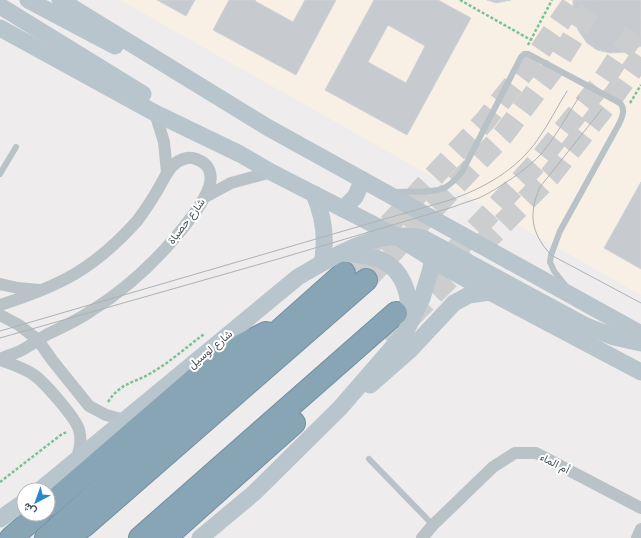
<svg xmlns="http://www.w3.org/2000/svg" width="641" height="538" viewBox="0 0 641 538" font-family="Helvetica,Vazirmatn,sans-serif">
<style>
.commercial{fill:#f9f0e5}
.building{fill:#c7cace;stroke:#d0d3d7;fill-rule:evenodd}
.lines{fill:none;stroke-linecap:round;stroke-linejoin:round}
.highway-tunnel{stroke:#cccdce;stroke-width:22;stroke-dasharray:22 11;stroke-linecap:butt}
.highway-casing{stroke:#7390a1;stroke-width:24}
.path{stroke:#79c294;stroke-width:2.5;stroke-dasharray:3 2;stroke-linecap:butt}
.lane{stroke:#b8c2c7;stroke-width:6}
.street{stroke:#b8c2c7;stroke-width:12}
.secondary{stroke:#b9c5cc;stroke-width:17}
.highway{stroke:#88a5b6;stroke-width:22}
.tram{stroke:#aeb2b5;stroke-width:1}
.labels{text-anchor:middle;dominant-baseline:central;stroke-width:4;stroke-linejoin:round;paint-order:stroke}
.street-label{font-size:11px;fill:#465157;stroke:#fff}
</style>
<rect width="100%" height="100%" fill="#eeecec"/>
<polygon class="commercial" points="120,0 641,0 641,295"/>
<g class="building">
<polygon points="157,0 195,0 186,16"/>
<polygon points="229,0 256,0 255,1 293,22 305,0 336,0 296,75 213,30"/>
<path d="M 374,0 L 438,0 L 471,18 L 407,135 L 325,90 ZM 388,25 L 425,46 L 406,83 L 368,62 Z"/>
<polygon points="487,0 511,0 496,3"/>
<polygon points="573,0 641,0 641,46 627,52 610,53 597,50 587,43 578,30 573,10"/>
<polygon points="641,182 641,269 604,248"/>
</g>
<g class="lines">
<g class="highway-tunnel">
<polyline points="453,253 537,163 601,84 641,23"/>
<polyline points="344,273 485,121 540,51 575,0"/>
<polyline points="366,280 503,135 556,65 596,0"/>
<polyline points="387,341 550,176 614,95 641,57"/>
</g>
<g class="highway-casing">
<g id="highway">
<polyline points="48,506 218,359 234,349 266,333"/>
<polyline points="11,538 39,514"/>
<polyline points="46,538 344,273"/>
<polyline points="67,538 85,525 366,280"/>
<polyline points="140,538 396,313"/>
<polyline points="165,538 294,423"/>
</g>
</g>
<g class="path">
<polyline points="460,0 531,40"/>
<polyline points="528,45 552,0"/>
<polyline points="630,103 641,85"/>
<path d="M 108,402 C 121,382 133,384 151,373 C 170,362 187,347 204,334"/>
<polyline points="0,482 62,434 67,432"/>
</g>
<g class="lane">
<polyline points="0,174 16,147"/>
<path d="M 394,192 C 407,191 435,194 446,187 C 452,183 458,177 462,172 L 521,57 L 524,54 L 528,54 L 620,103 C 626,110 622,117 619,124 L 560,231 L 551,255 L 550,262 L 554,271 L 565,285"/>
<polyline points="369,459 433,525"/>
</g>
<g class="street">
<polyline points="155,113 164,142 167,173"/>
<polyline points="205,197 231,183 271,172"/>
<polyline points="0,284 18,288 39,290"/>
<path d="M 0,305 C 60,286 94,269 137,221 C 144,212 151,201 157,191 C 165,178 170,161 187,158 C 193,157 201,160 206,165 C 218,179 204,199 196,211 C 167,251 133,285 91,311 C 78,320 63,327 48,334 C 39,339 30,346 20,351 C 14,354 6,356 0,359"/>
<polyline points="0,315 19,325 38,340 52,360 89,406 106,415 125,420"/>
<path d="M 0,360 C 12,364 24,368 34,375 C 44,382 76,418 79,430 C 82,440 80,450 76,460"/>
<polyline points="422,538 433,525 493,467 515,453 536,453 641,508"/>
<polyline points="637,538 641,529"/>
</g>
<g class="secondary">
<polyline points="28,0 115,46"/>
<polyline points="60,0 267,127 641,334"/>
<polyline points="0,6 143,94"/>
<polyline points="0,28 155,113 240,154 271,172 396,236 448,269 490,292 641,372"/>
<path d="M 314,194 C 324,217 327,239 322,263"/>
<polyline points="343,209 355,197 363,180"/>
<path d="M 341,253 C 352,254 364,255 375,258 C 402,265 413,296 407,321"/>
<polyline points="370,385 411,349 454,303 469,295 490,292"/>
<path d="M 40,490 L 298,277 C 336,255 377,228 423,238 L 586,326 L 614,337 L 641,343"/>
<polyline points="0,519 24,502"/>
<polyline points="200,538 254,493 340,408 405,333 422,298 430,272 433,259 432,250"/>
</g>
<use href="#highway" class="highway"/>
<g class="tram">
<path d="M 602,109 L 540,187 C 528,214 531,233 551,255 L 641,303"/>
<path d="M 0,331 L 450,200 C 484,188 517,170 538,139 C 549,124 557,107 567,91"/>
<path d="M 0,338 L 278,259 L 453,207 C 461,204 470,201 479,198 C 498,189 528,169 542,153 C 556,136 567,116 579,97"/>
</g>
</g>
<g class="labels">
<g class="street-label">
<text transform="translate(186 221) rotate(-53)">شارع حصباة</text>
<text transform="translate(210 349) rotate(-40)">شارع لوسيل</text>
<text transform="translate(555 463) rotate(27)">أم الماء</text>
</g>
</g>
<g transform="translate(36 502) rotate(221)"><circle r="19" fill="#ffffff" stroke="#b5b9bc"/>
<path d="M0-3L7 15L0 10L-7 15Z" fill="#2c87c8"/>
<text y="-6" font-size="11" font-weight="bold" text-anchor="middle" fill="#465157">ش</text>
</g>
</svg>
